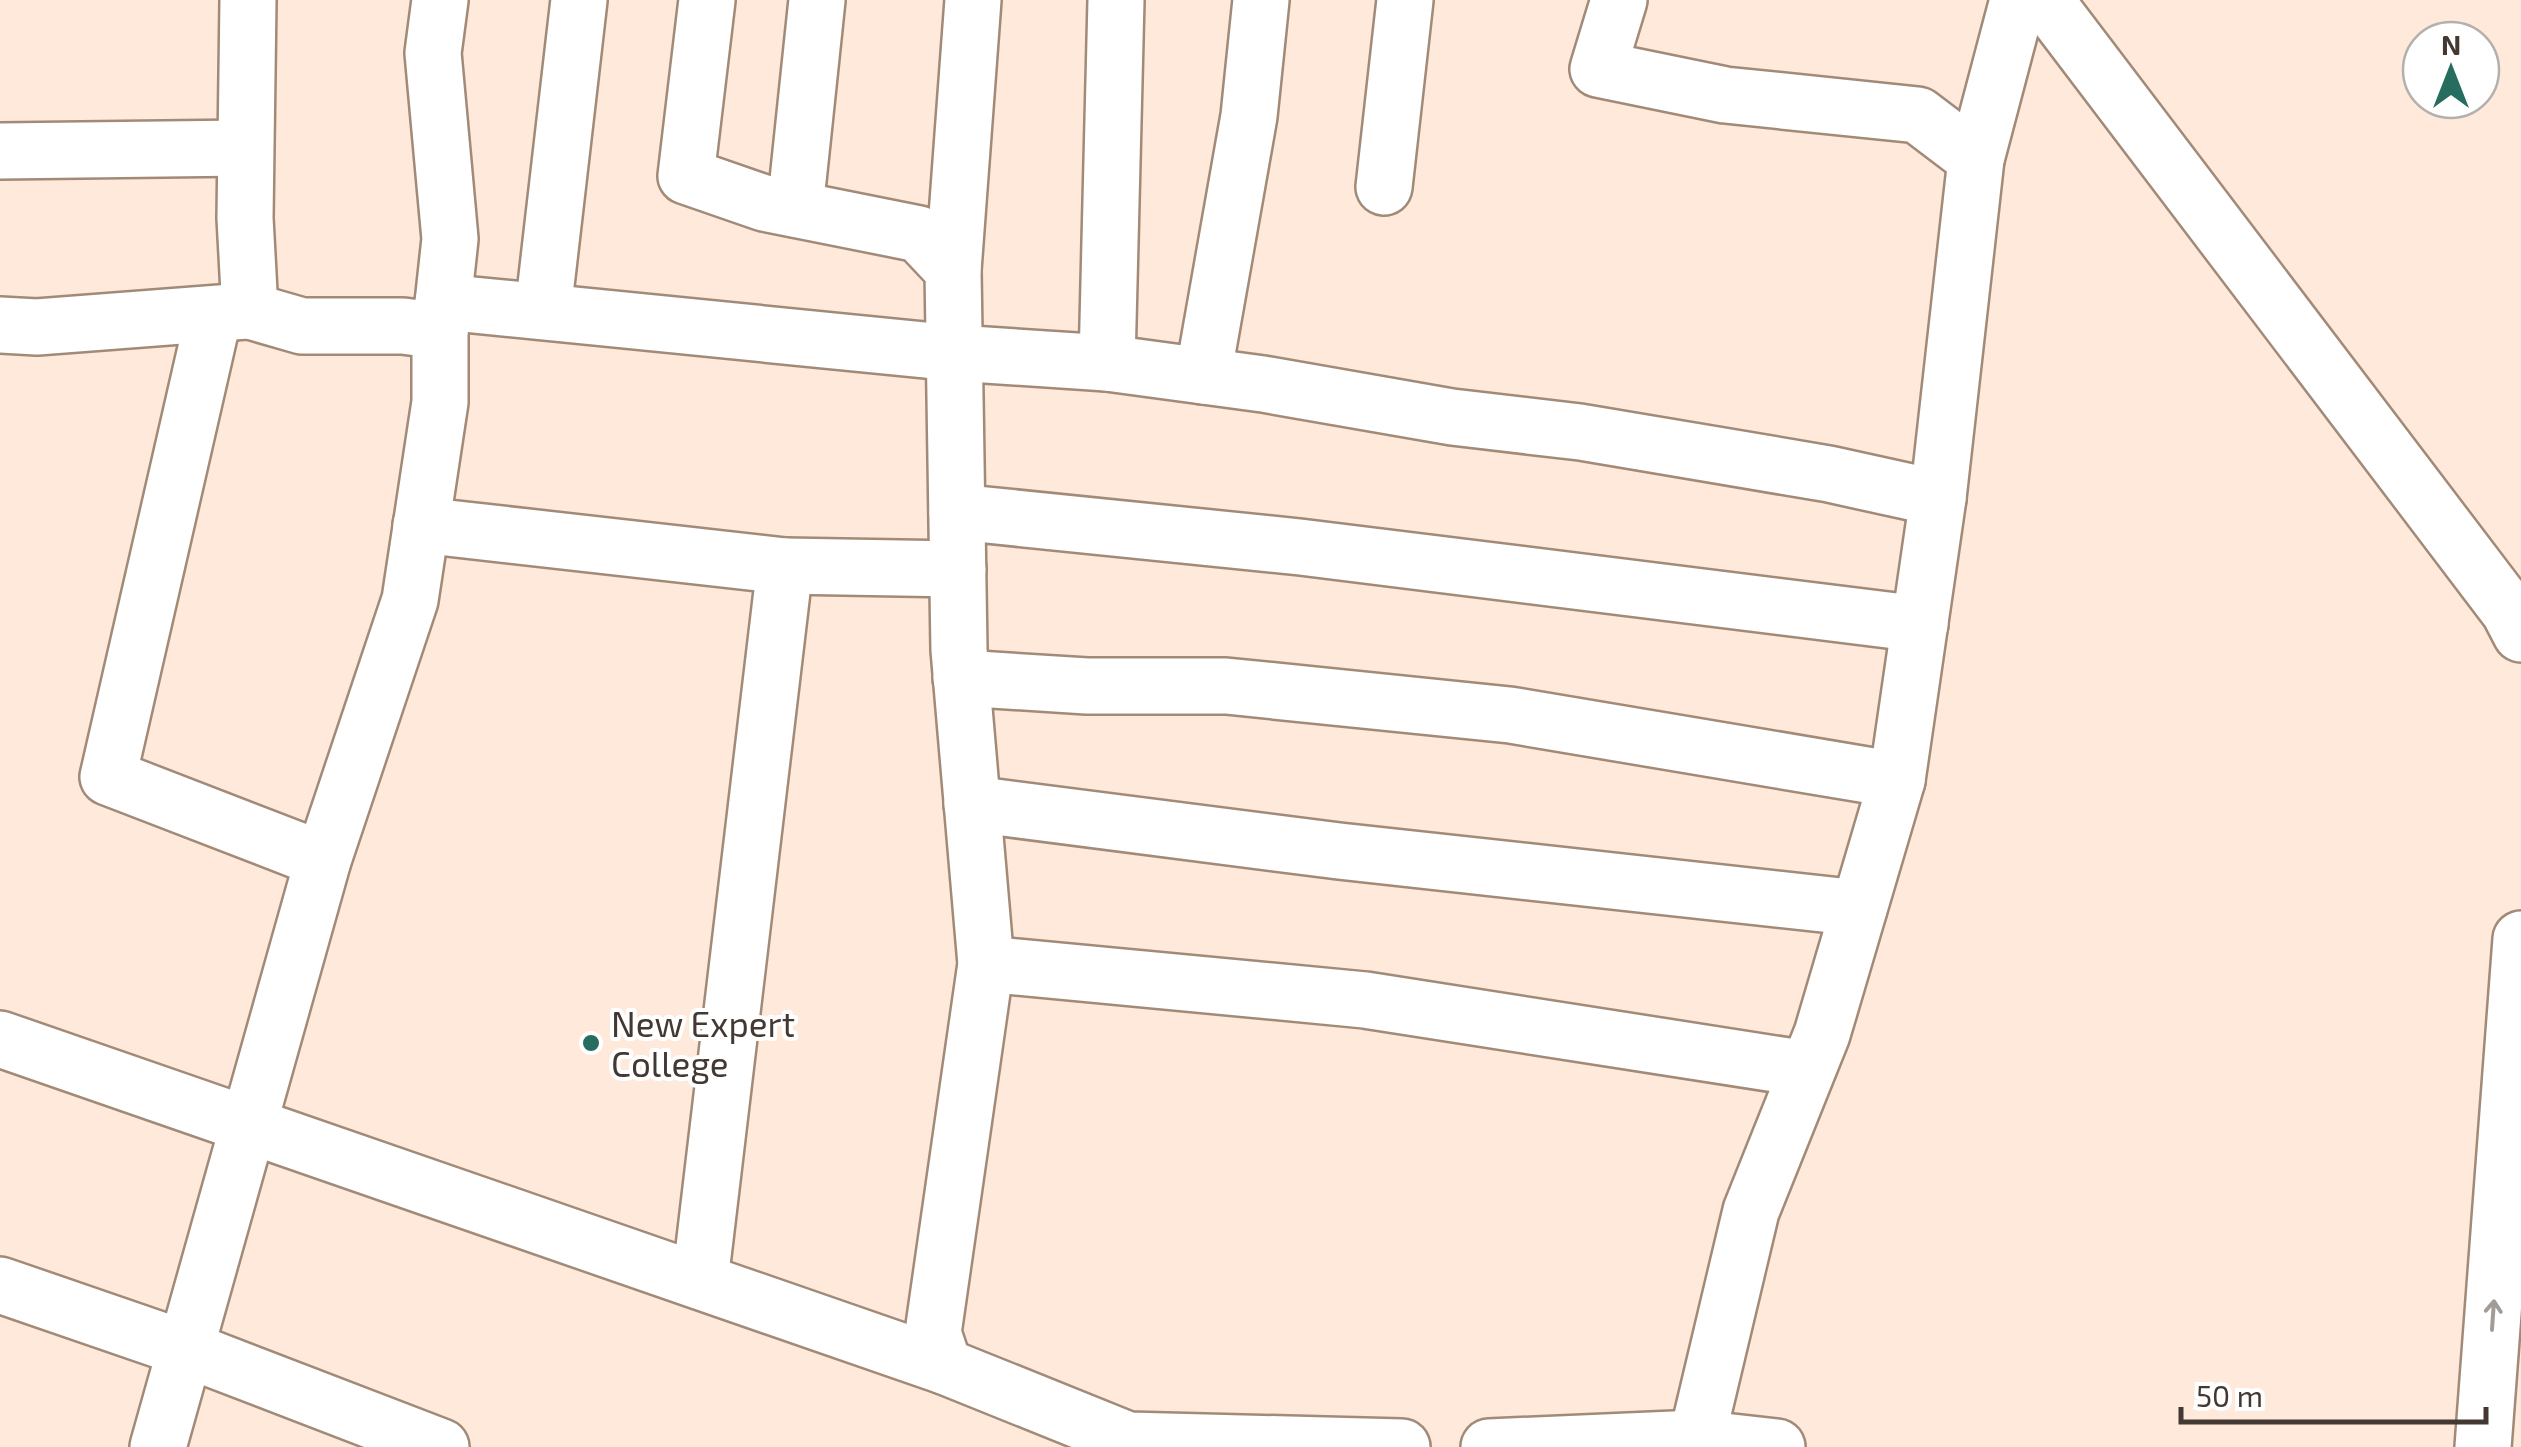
<svg xmlns="http://www.w3.org/2000/svg" width="2521" height="1447" viewBox="0 0 2521 1447" font-family="'Exo 2',sans-serif">
<style>
.lines{fill:none;stroke-linecap:round;stroke-linejoin:round}
.minor-casing{stroke:#a28a78;stroke-width:60}
.major-casing{stroke:#a28a78;stroke-width:60}
.minor{stroke:#fff;stroke-width:55}
.major{stroke:#fff;stroke-width:55}
.oneway{stroke:#a29c98}
.poi-dot{fill:#266c5f;stroke:#fff;stroke-width:4}
.labels{text-anchor:middle;dominant-baseline:central;stroke-width:8;stroke-linejoin:round;paint-order:stroke}
.poi-label{font-size:35px;fill:#443932;stroke:#fff;text-anchor:start}
</style>
<rect width="100%" height="100%" fill="#fee9da"/>
<g class="lines">
<g class="minor-casing">
<g id="minor">
<polyline points="440,0 433,53 450,239 440,331"/>
<polyline points="707,0 686,176 764,203 919,234 953,270 959,650 986,964 933,1333 944,1366 1128,1440 1402,1447"/>
<polyline points="1619,0 1598,69 1725,95 1918,115 1976,159"/>
<polyline points="0,151 245,148"/>
<polyline points="1384,187 1405,0"/>
<polyline points="795,209 817,0"/>
<polyline points="953,270 973,0"/>
<polyline points="443,302 955,353 1107,363 1263,384 1452,417 1580,432 1829,474 1938,498 1976,159 2018,0"/>
<polyline points="543,311 579,0"/>
<polyline points="214,314 108,777 323,860"/>
<polyline points="0,325 37,327 246,311"/>
<polyline points="1107,363 1116,0"/>
<polyline points="1203,376 1249,116 1261,0"/>
<polyline points="957,512 1300,547 1920,624"/>
<polyline points="421,525 785,566 700,1281"/>
<polyline points="785,566 958,569"/>
<polyline points="961,678 1087,686 1226,686 1510,715 1897,780"/>
<polyline points="972,804 1339,851 1859,908"/>
<polyline points="986,964 1365,1000 1807,1069"/>
<polyline points="0,1039 944,1366"/>
<polyline points="0,1285 186,1349 441,1447"/>
<polyline points="1697,1438 1751,1211 1822,1034 1897,780 1938,498"/>
<polyline points="158,1447 323,860 410,600 440,402 440,331 403,326 302,326 250,311 245,218 248,0"/>
<polyline points="1489,1447 1697,1438 1777,1447"/>
</g>
</g>
<g class="major-casing">
<g id="major">
<polyline points="2045,0 2509,611 2521,634"/>
<polyline points="2483,1447 2521,939"/>
</g>
</g>
<use href="#minor" class="minor"/>
<use href="#major" class="major"/>
</g>
<defs><path id="oneway-shaft" d="M-6 0H5M1.5-3L5.5 0L1.5 3" fill="none" stroke-width="1.6" stroke-linecap="round" stroke-linejoin="round" transform="scale(2.5)"/></defs>
<use class="oneway" href="#oneway-shaft" transform="translate(2493 1315) rotate(-86)"/>
<circle class="poi-dot" cx="591" cy="1043" r="10"/>
<g class="labels">
<g class="poi-label">
<text x="611" y="1023">New Expert<tspan x="611" dy="40">College</tspan></text>
</g>
</g>
<g transform="translate(2451 70)"><circle r="48" fill="#ffffff" stroke="#b4b0ad" stroke-width="2.5"/>
<path d="M0-8L18 38L0 25L-18 38Z" fill="#266c5f"/>
<text y="-15" font-size="28" font-weight="bold" text-anchor="middle" fill="#443932">N</text>
</g>
<path d="M2181 1407v15h305v-15" fill="none" stroke="#443932" stroke-width="5"/>
<text x="2196" y="1407" font-size="30" fill="#443932" stroke="#ffffff" stroke-width="8" paint-order="stroke">50 m</text>
</svg>
